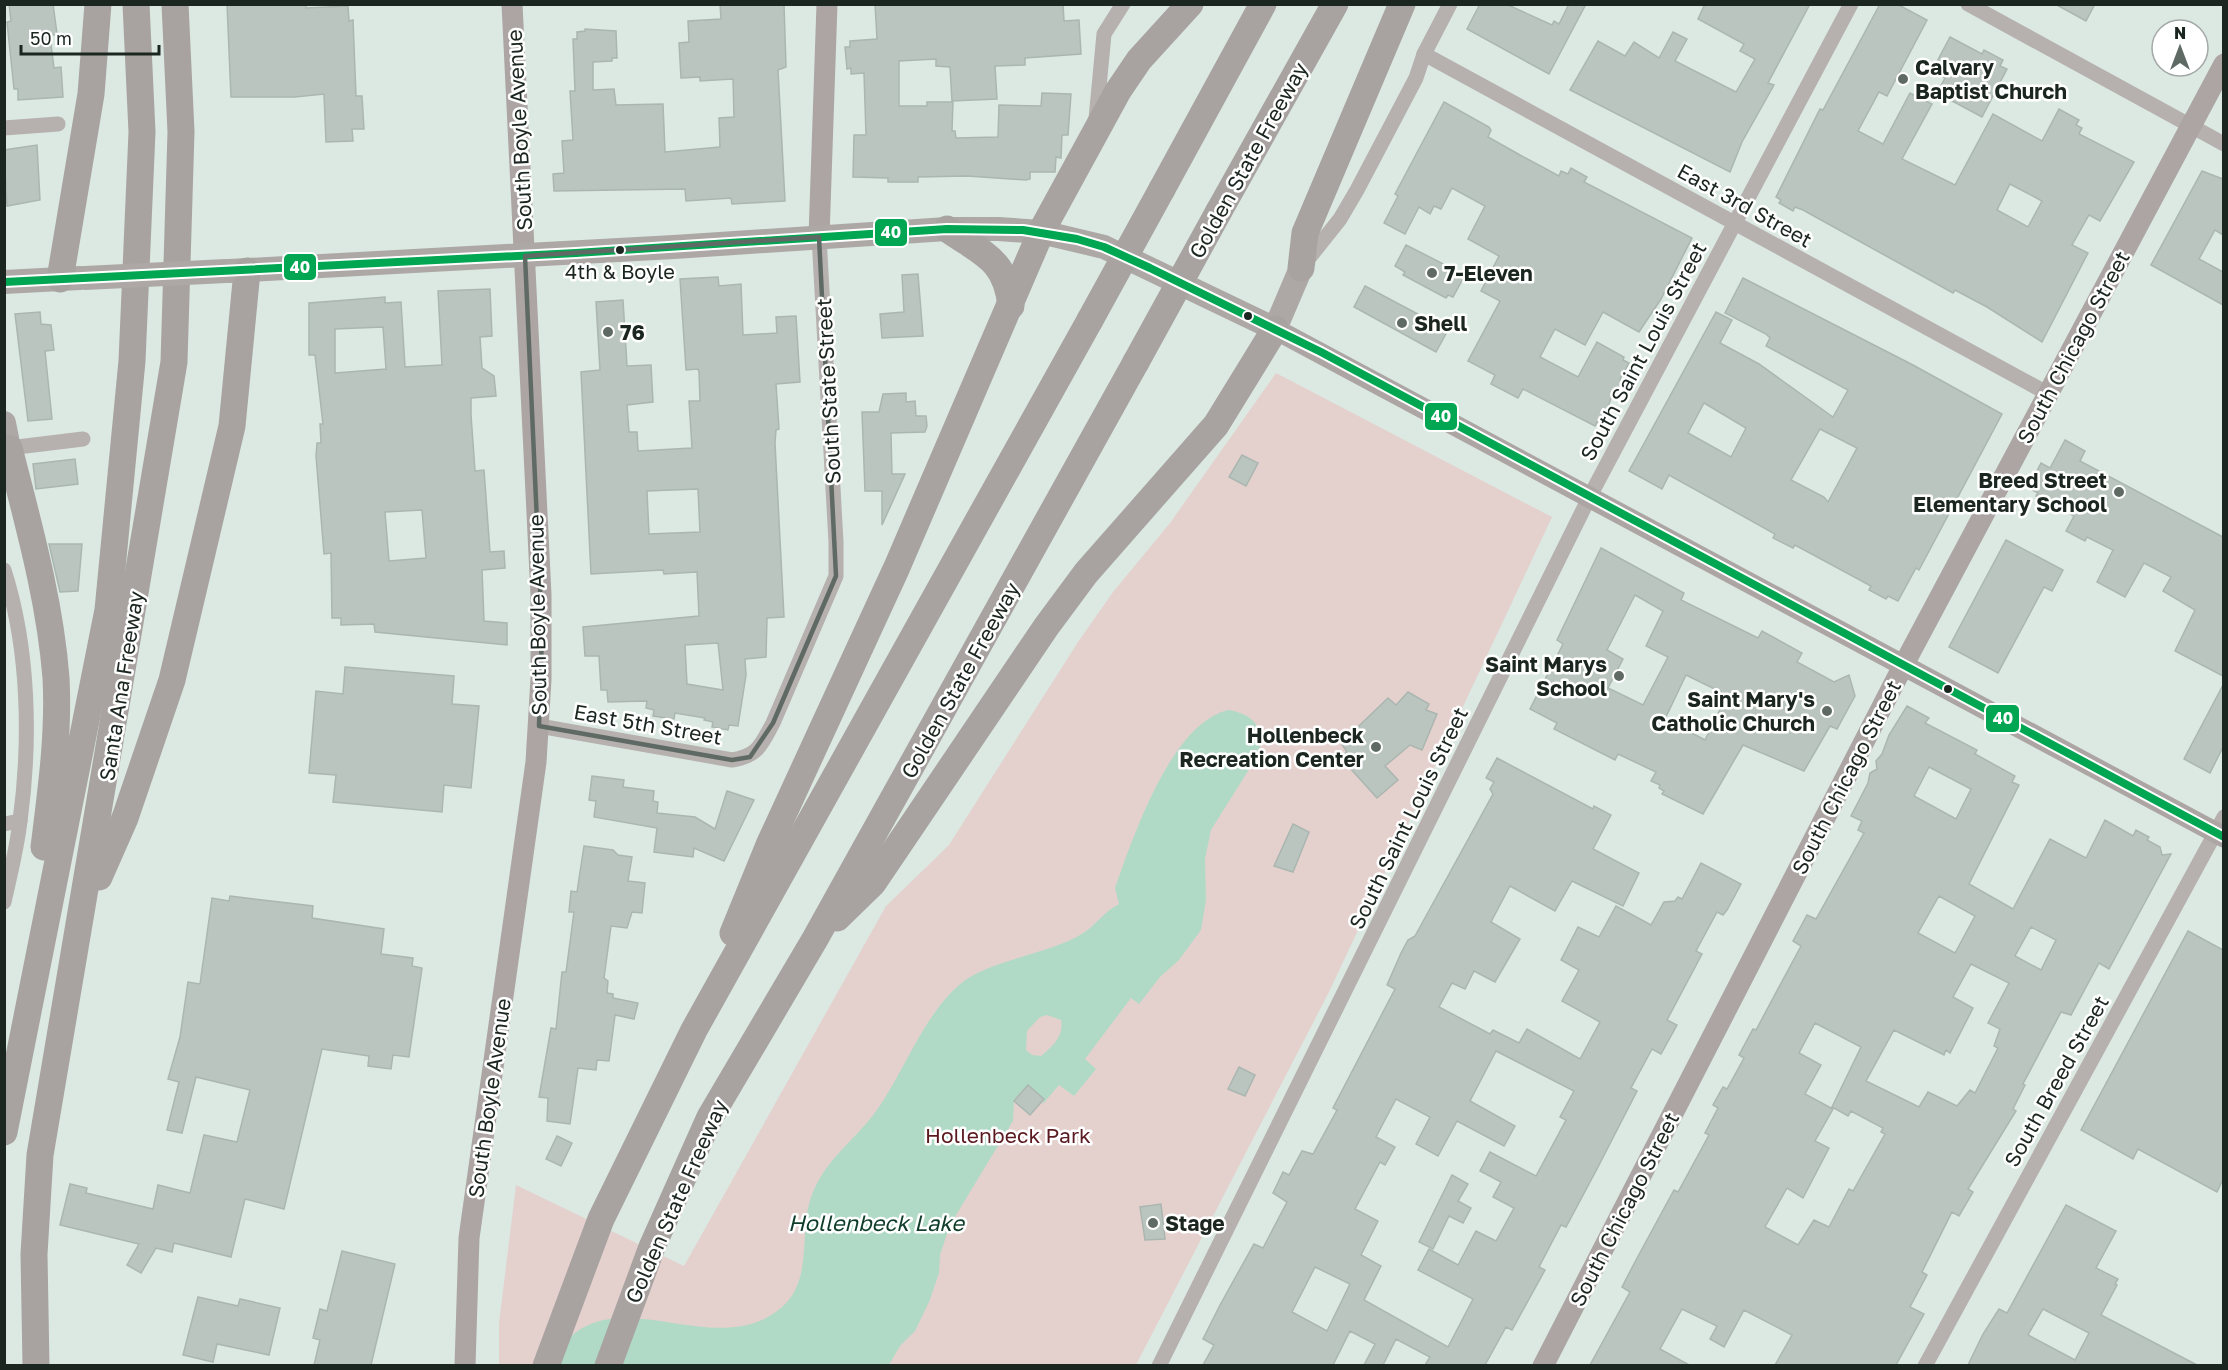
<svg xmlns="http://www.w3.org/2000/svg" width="2228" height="1370" viewBox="0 0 2228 1370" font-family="'Golos Text',sans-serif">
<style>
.green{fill:#e4d1ce}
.water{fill:#b1dac6;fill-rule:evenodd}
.building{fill:#bac5c0;stroke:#abb6b0;stroke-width:1.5;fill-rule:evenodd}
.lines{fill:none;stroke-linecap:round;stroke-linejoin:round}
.street{stroke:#b6b0af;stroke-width:15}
.secondary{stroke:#aca5a4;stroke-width:21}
.primary{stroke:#ada8a6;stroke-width:24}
.highway{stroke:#a8a3a1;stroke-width:27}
.primary-bridge{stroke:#ada8a6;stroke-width:24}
.highway-bridge{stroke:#a8a3a1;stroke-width:27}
.bus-1-casing{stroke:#fff;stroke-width:12}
.bus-1{stroke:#00a651;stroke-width:8}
.marked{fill:none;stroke:#5f6a65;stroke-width:4.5;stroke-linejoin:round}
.poi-dot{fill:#5f6a65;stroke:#fff;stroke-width:2}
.bus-dot{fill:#1c2621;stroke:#fff;stroke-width:2}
.labels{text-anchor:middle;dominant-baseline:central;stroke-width:5;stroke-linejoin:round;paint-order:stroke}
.bus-label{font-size:20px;fill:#1c2621;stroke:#fff}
.poi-label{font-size:21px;font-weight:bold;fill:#1c2621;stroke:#fff;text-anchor:start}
.street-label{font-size:21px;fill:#1c2621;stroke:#fff}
.park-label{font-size:21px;fill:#5b1a20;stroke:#fff}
.water-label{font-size:22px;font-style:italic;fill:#0f3c2b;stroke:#fff}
.line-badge{stroke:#fff;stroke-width:2}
.badge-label{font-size:16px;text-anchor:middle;font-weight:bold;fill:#fff}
</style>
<rect width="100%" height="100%" fill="#dbe9e2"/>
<polygon class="green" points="1276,373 1552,517 1329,992 1136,1365 499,1366 499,1323 516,1185 684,1266 886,906 949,845 1078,642 1113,592 1170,523"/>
<path class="water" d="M 1229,710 C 1255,715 1266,729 1258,755 L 1211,830 L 1205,859 L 1206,900 L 1201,930 L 1179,960 L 1160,977 L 1139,1004 L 1131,998 L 1085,1059 L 1096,1069 L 1074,1096 L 1059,1085 L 1042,1105 L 1044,1099 L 1028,1085 L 1014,1100 L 1013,1121 L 950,1225 L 940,1255 L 939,1273 L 929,1302 L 915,1331 L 900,1346 L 889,1365 L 549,1366 C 601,1262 711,1369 782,1307 C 815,1278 797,1229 813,1192 C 826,1160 854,1140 874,1114 C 903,1075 922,1017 959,985 C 987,960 1046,955 1080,935 C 1095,927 1103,912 1119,904 L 1115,888 C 1133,838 1171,722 1229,710 ZM 1047,1015 L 1061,1020 C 1064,1036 1053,1046 1041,1056 L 1032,1055 L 1026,1050 L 1027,1031 L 1040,1017 Z"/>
<g class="building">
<polygon points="9,4 53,4 57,34 50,36 54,68 61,67 63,97 18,100 18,89 14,89 7,22 11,21"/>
<polygon points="227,4 306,4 306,8 348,6 349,21 353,20 356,96 362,96 364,129 352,129 353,141 326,142 324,94 295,97 231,97"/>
<polygon points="720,4 784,4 786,67 778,70 785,201 732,204 731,198 686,201 685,189 554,191 553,174 564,173 562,141 573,140 570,91 575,91 573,39 577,39 577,32 585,31 585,29 616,31 617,58 612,58 612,61 593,62 593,90 614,89 616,105 663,104 665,152 720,147 719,118 734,117 733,79 700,81 700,77 681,78 679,43 689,42 688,21 721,19"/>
<polygon points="875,4 1063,4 1064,21 1079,20 1081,54 1025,58 1025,65 995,66 997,99 952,101 950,67 936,66 936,59 899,61 899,106 927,106 927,102 953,102 952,131 955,131 956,138 998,137 999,105 1041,106 1042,93 1071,94 1068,135 1062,135 1061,158 1056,157 1055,172 1030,172 1030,179 1026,180 967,176 918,177 918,182 888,182 888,178 853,177 854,135 866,135 864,73 851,74 851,68 847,69 845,47 850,47 850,41 877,39"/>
<polygon points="1480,4 1506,4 1552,25 1554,21 1559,24 1569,4 1586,4 1549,74 1467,29"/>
<polygon points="1705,4 1810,4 1768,83 1774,85 1742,142 1730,172 1570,90 1598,41 1625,56 1634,42 1659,58 1673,32 1687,39 1675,61 1736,92 1755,59 1740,51 1744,44 1698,19"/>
<path d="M 1880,4 L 1897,4 L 1927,20 L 1887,96 L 1879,92 L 1858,131 L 1883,144 L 1910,93 L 1932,104 L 1902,159 L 1955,185 L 1993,114 L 2042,141 L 2059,109 L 2079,120 L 2076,125 L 2082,128 L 2079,134 L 2134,162 L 2100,221 L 2089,215 L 2072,245 L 2088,253 L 2042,342 L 1987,307 L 1955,290 L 1953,293 L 1803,210 L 1795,207 L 1793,211 L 1779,203 L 1781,200 L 1776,197 L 1820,109 L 1823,110 ZM 2010,184 L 2042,201 L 2028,227 L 1997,210 Z"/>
<polygon points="2055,4 2095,4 2086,21"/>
<polygon points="1950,37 1982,54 1984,50 2003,60 2000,66 2007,69 1982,117 1937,93 1945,78 1932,71"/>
<polygon points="1444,102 1489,127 1491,130 1488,137 1520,155 1559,176 1561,171 1568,174 1571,168 1587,177 1584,182 1692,238 1661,299 1639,332 1603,312 1585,345 1555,329 1540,357 1578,377 1597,342 1624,357 1623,360 1629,363 1620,379 1623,388 1614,390 1606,412 1602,414 1595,426 1523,389 1518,398 1491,384 1495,375 1468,361 1500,301 1481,291 1499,256 1468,239 1485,206 1452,188 1441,209 1434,206 1430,214 1419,207 1405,234 1384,223 1398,196 1395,194"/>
<polygon points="37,145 40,200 7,206 4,150"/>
<polygon points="2202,171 2223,179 2223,235 2215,230 2199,259 2223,272 2223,305 2151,265"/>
<polygon points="1406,245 1465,275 1453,297 1448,295 1446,298 1403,275 1405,272 1395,266"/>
<polygon points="918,274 923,336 882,338 880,314 904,312 902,275"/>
<path d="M 718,277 L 719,286 L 741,284 L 743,335 L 777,333 L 776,317 L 796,316 L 800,382 L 776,384 L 779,429 L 776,430 L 775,443 L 784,617 L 767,618 L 766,657 L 745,659 L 746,675 L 738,726 L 729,725 L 728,730 L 712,727 L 713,722 L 704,720 L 705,718 L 675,713 L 674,719 L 653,716 L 654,710 L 646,708 L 647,701 L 608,702 L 607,690 L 601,690 L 599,656 L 585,656 L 583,627 L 699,616 L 697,572 L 664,574 L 663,570 L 591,574 L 581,372 L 600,370 L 596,302 L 623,300 L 627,366 L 651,365 L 653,402 L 627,405 L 629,432 L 637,432 L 638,451 L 692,448 L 689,401 L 700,401 L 699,372 L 698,369 L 686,370 L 680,279 ZM 698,489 L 700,532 L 649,534 L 647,491 ZM 718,643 L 723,690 L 687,684 L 685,645 Z"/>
<path d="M 1743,278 L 1913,365 L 2002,414 L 1919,570 L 1916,568 L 1898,601 L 1888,596 L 1886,599 L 1869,590 L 1871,586 L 1795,545 L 1793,548 L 1773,538 L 1775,534 L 1669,475 L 1662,489 L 1629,471 L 1716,312 L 1732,320 L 1720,343 L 1759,364 L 1833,417 L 1848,390 L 1766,346 L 1770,338 L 1766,334 L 1725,313 ZM 1704,403 L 1746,428 L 1731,457 L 1688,433 ZM 1820,429 L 1857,448 L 1828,502 L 1824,497 L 1791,480 Z"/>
<polygon points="1365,286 1448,330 1436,352 1354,307"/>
<path d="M 490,289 L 492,336 L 480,337 L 482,368 L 494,376 L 496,396 L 471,398 L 471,415 L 475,471 L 484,470 L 490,552 L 504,551 L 505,568 L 482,570 L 484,621 L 507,623 L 507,645 L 375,632 L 374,624 L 341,625 L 341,618 L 332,618 L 331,553 L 324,554 L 316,456 L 317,443 L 321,443 L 320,424 L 323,424 L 315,355 L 309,355 L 309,303 L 385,297 L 385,303 L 401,302 L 405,367 L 442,365 L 438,291 ZM 383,327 L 386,369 L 335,373 L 335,329 ZM 422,510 L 426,558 L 389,561 L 385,512 Z"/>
<polygon points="40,312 41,324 51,325 54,350 45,351 52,419 28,421 15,314"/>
<polygon points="906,393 906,402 915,401 916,416 926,416 927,426 925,432 891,433 892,474 905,474 882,525 882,491 865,491 862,412 879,412 883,394"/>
<polygon points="2065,440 2085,451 2080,461 2223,537 2223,676 2175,651 2195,610 2163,591 2171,577 2144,563 2125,597 2097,582 2113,550 2087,537 2085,541 2066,531 2074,516 2036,496 2038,493 2028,488 2041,463 2050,468"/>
<polygon points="1242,455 1258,463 1246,486 1229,477"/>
<polygon points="75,459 78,484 36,489 33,464"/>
<polygon points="2006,540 2063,570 2052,591 2044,587 1998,673 1949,647"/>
<polygon points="49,544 82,544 78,591 60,592"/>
<path d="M 1601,548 L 1684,593 L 1681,600 L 1758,638 L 1762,631 L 1802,653 L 1797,662 L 1834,682 L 1849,675 L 1855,696 L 1837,729 L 1830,726 L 1804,771 L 1743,745 L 1703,814 L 1662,794 L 1664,791 L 1659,788 L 1660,785 L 1651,781 L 1656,772 L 1618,754 L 1615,760 L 1554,729 L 1557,723 L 1530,709 L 1563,644 L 1557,640 ZM 1635,595 L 1663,611 L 1646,646 L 1668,657 L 1643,705 L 1608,688 L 1623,659 L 1607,650 ZM 1686,675 L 1727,695 L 1705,740 L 1665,719 Z"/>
<polygon points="345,667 454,676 452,704 479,706 471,788 444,785 442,812 333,802 336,775 309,773 316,691 343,694"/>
<polygon points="2223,685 2223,747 2210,773 2184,759"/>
<polygon points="1408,692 1429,704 1426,710 1437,714 1422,750 1410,745 1385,766 1398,780 1377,798 1340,757 1347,752 1341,743 1388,698 1396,705"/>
<path d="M 1907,706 L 1929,718 L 1925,723 L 1977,750 L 1975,754 L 2015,776 L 2012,782 L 2019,785 L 1969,884 L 2013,909 L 2050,839 L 2086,858 L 2105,820 L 2133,836 L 2136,830 L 2149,837 L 2147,840 L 2160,847 L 2162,855 L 2171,854 L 2109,969 L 2099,963 L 2071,1015 L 2061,1012 L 2023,1084 L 2025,1085 L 2013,1109 L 2016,1111 L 1968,1189 L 1973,1192 L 1959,1216 L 1952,1212 L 1922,1272 L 1927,1275 L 1910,1307 L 1924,1314 L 1896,1365 L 1775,1365 L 1792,1335 L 1744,1310 L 1724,1347 L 1710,1339 L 1717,1326 L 1682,1309 L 1660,1349 L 1689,1365 L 1590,1365 L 1630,1292 L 1622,1287 L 1636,1260 L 1674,1190 L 1678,1192 L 1709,1135 L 1705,1133 L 1718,1108 L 1713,1105 L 1723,1087 L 1727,1089 L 1744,1058 L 1739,1055 L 1753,1029 L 1756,1030 L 1801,946 L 1793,941 L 1807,915 L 1816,919 L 1864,833 L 1858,830 L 1862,821 L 1851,816 L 1868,783 L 1870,773 L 1877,769 L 1876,761 L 1882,754 L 1889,735 ZM 1929,767 L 1971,789 L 1956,819 L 1914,796 ZM 1939,896 L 1975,916 L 1955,953 L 1918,933 ZM 2031,927 L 2056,940 L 2041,970 L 2015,956 ZM 1971,964 L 2009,983 L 1988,1023 L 2000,1029 L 1994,1046 L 1998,1048 L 1975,1093 L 1970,1090 L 1957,1106 L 1928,1092 L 1919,1107 L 1866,1081 L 1894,1030 L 1944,1055 L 1946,1050 L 1950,1053 L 1973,1008 L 1953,997 ZM 1815,1023 L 1861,1047 L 1832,1107 L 1848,1116 L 1851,1111 L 1883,1128 L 1881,1132 L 1885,1134 L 1853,1191 L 1849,1189 L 1829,1227 L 1814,1220 L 1798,1245 L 1765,1227 L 1787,1188 L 1803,1198 L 1829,1148 L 1815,1141 L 1833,1109 L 1805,1094 L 1821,1065 L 1799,1053 Z"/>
<path d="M 1497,758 L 1593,809 L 1594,806 L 1611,815 L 1593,849 L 1639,873 L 1623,906 L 1572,881 L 1555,911 L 1510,886 L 1491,922 L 1520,939 L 1495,982 L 1474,971 L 1465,989 L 1452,983 L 1439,1007 L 1490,1034 L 1493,1030 L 1519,1043 L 1527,1029 L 1580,1059 L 1600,1022 L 1562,1001 L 1579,970 L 1561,960 L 1578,927 L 1599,937 L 1616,906 L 1651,925 L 1664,902 L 1675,901 L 1678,897 L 1682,899 L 1701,863 L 1741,884 L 1727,910 L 1723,915 L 1717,912 L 1696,951 L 1702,954 L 1667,1020 L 1677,1025 L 1661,1054 L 1652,1049 L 1631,1088 L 1637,1091 L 1597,1169 L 1566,1227 L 1561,1225 L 1539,1267 L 1545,1270 L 1512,1330 L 1506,1327 L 1485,1365 L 1425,1365 L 1430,1357 L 1396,1339 L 1383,1365 L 1364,1365 L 1375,1344 L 1350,1331 L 1333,1365 L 1203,1365 L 1214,1345 L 1203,1339 L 1220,1305 L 1254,1244 L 1263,1248 L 1287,1202 L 1273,1193 L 1283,1172 L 1289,1175 L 1302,1151 L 1313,1154 L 1337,1110 L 1333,1108 L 1395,989 L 1387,985 L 1401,953 L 1408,940 L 1415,936 L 1493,794 L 1490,789 L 1494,782 L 1486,778 ZM 1496,1051 L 1574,1091 L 1560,1117 L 1566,1120 L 1536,1176 L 1490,1152 L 1480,1171 L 1501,1182 L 1493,1197 L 1514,1208 L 1496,1241 L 1476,1231 L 1458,1265 L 1429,1249 L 1418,1270 L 1473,1299 L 1448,1347 L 1364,1300 L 1381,1266 L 1361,1255 L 1378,1221 L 1355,1209 L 1380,1162 L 1385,1165 L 1395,1147 L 1376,1137 L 1396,1099 L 1430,1117 L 1416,1144 L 1438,1156 L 1457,1121 L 1504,1146 L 1515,1126 L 1470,1101 ZM 1315,1267 L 1350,1284 L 1327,1331 L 1292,1312 Z"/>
<polygon points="592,776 624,780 623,787 654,791 653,801 658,802 657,813 695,817 715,829 727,791 754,800 724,861 694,848 693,857 654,852 657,828 594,817 596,801 589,800"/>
<polygon points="1293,824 1309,832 1293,872 1274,866"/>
<polygon points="584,846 613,850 618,855 632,857 628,881 645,883 642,913 632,912 627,928 611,926 604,978 608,981 607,993 613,994 613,998 638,1003 634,1019 615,1015 609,1061 597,1060 596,1070 578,1068 570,1124 547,1121 548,1098 539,1097 551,1028 556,1029 562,972 566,972 574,912 569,912 571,891 577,892"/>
<polygon points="230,896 313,906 312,918 384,929 381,954 413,958 412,966 422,968 409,1057 393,1055 391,1069 368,1066 369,1056 322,1049 284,1209 245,1199 231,1257 174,1243 172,1252 156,1248 141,1273 127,1265 139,1244 60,1225 70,1184 87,1188 86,1193 153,1209 158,1185 190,1193 204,1135 237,1142 250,1090 196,1077 182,1133 167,1130 179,1082 168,1079 180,1037 188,982 200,984 212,898 229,901"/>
<polygon points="2188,931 2223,950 2223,1179 2217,1192 2138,1149 2133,1159 2081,1130"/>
<polygon points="1239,1067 1255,1075 1245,1096 1228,1089"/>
<polygon points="1028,1085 1044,1099 1030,1115 1014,1101"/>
<polygon points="557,1136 572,1143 561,1166 546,1159"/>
<polygon points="1452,1175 1468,1184 1458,1201 1471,1208 1463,1223 1449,1216 1433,1249 1419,1242"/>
<polygon points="1161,1204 1165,1239 1145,1240 1140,1207"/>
<path d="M 2066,1205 L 2116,1231 L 2096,1268 L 2118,1279 L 2115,1284 L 2117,1285 L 2101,1315 L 2197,1365 L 1968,1365 L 1983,1334 L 1999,1309 L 2007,1313 ZM 2043,1309 L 2089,1333 L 2075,1360 L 2028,1335 Z"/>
<polygon points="342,1251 395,1264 371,1365 314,1365 320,1340 313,1338 320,1309 327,1311"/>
<polygon points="198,1297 238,1306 240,1299 280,1308 269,1355 217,1344 213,1362 183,1355"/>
</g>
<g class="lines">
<g class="street">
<polyline points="1968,4 2224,144"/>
<polyline points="1424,54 2047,393"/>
<polyline points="1096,119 1104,34 1123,4"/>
<polyline points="4,128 58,124"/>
<polyline points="1305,263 1340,219 1357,190 1416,78 1424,54 1450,4"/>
<polyline points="9,448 83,439"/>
<path d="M 4,570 C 29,648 31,740 20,821 C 17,848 10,875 4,902"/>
<path d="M 539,726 L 732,760 C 758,756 761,745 773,723 L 836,576 L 836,542 L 819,237"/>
<polyline points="4,824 20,821"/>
<polyline points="1159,1366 1590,496 1851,4"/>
<polyline points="1925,1366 2224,817"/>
</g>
<g class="secondary">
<polyline points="819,237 827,4"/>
<polyline points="1275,329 2224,837"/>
<polyline points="465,1366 469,1238 536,762 541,679 541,595 512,4"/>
<polyline points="1543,1366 1903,666 2224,64"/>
</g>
<g class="primary">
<polyline points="229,271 674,247 947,229 998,229 1041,232 1104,247 1275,329 1301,268"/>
<polyline points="4,282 80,278"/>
<polyline points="4,423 9,448"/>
</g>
<g class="highway">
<polyline points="1162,189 1263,4"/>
<polyline points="1219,211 1335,4"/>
<path d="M 947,229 C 983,254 1006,259 1011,306"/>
<polyline points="1301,268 1305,233 1402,4"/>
<polyline points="60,279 91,94 98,4"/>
<path d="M 9,448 C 28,523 50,600 56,678 C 59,734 51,791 44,847"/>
<polyline points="99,877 125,818 172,680 232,426 247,271"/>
<polyline points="837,918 873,883 1046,627 1086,573 1216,425 1275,329"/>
<polyline points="733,933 769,845 897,567 1041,232 1118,91 1139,60 1190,4"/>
<polyline points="4,1132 108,610 132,361 142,132 136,4"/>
<polyline points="36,1366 34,1254 40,1155 174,362 181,132 175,4"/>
<polyline points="546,1366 601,1219 694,1030 1090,320"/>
<polyline points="608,1366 652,1247 710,1117 815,939 1136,362"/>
</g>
<polyline class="primary-bridge" points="85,278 226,271"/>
<g class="highway-bridge">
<polyline points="1090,320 1162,189"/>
<polyline points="1136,362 1219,211"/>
</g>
<g class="bus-1-casing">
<polyline id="bus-1" points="4,282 576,253 947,229 1023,230 1077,239 1104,247 1150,268 1321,352 2224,837"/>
</g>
<use href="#bus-1" class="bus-1"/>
</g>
<path class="marked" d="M 819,237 L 836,576 L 773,723 L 750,757 L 732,760 L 539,726 L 542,633 L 525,256 Z"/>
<g class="poi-dot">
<circle cx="1903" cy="79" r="6"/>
<circle cx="1432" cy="273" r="6"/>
<circle cx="1402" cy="323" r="6"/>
<circle cx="608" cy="332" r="6"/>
<circle cx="2119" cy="492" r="6"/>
<circle cx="1619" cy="676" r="6"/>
<circle cx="1827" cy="711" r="6"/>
<circle cx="1376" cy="747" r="6"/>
<circle cx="1153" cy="1223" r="6"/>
</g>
<g class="bus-dot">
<circle cx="620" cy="250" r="5"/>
<circle cx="1248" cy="316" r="5"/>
<circle cx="1948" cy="689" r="5"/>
</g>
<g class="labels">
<g class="bus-label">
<text x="620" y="271">4th &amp; Boyle</text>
</g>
<g class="poi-label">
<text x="1915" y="67">Calvary<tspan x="1915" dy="24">Baptist Church</tspan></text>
<text x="1444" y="273">7-Eleven</text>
<text x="1414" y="323">Shell</text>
<text x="620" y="332">76</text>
<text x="2107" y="480" text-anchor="end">Breed Street<tspan x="2107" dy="24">Elementary School</tspan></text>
<text x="1607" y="664" text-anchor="end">Saint Marys<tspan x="1607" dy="24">School</tspan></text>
<text x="1815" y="699" text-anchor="end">Saint Mary's<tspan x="1815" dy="24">Catholic Church</tspan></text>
<text x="1364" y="735" text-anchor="end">Hollenbeck<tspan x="1364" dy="24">Recreation Center</tspan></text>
<text x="1165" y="1223">Stage</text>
</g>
<g class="street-label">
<text transform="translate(519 130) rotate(-93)">South Boyle Avenue</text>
<text transform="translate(1248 160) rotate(-61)">Golden State Freeway</text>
<text transform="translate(1745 205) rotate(29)">East 3rd Street</text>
<text transform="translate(2073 347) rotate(-62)">South Chicago Street</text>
<text transform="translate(1643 351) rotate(-62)">South Saint Louis Street</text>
<text transform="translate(828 391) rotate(-93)">South State Street</text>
<text transform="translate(537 615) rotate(-91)">South Boyle Avenue</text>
<text transform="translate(960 680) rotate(-61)">Golden State Freeway</text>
<text transform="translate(121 686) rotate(-81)">Santa Ana Freeway</text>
<text transform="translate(648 724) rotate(10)">East 5th Street</text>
<text transform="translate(1846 777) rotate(-63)">South Chicago Street</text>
<text transform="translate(1408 818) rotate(-64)">South Saint Louis Street</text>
<text transform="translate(2056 1081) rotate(-61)">South Breed Street</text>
<text transform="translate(489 1098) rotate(-82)">South Boyle Avenue</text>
<text transform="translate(676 1201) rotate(-66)">Golden State Freeway</text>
<text transform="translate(1624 1209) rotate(-63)">South Chicago Street</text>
</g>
<g class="park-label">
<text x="1008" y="1135">Hollenbeck Park</text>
</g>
<g class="water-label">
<text x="876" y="1222">Hollenbeck Lake</text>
</g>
</g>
<g class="line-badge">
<rect x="874" y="218" width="34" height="29" rx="6" fill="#00a651"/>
<rect x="283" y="253" width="34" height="28" rx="6" fill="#00a651"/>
<rect x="1424" y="402" width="34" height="29" rx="6" fill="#00a651"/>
<rect x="1985" y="704" width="35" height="29" rx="6" fill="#00a651"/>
</g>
<g class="badge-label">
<text x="891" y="238">40</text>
<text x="300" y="273">40</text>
<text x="1441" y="422">40</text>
<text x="2003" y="724">40</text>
</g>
<rect width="2228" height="1370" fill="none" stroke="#1c2621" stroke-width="12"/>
<g transform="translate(2180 48)"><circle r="28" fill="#ffffff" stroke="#a4a8a6" stroke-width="1.5"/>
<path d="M0-4.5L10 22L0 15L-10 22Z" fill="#5f6a65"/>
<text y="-9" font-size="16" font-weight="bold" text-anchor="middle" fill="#1c2621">N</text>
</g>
<path d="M21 45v9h138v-9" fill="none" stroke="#1c2621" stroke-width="3"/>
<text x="30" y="45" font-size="18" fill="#1c2621" stroke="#ffffff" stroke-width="4.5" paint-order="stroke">50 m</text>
</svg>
